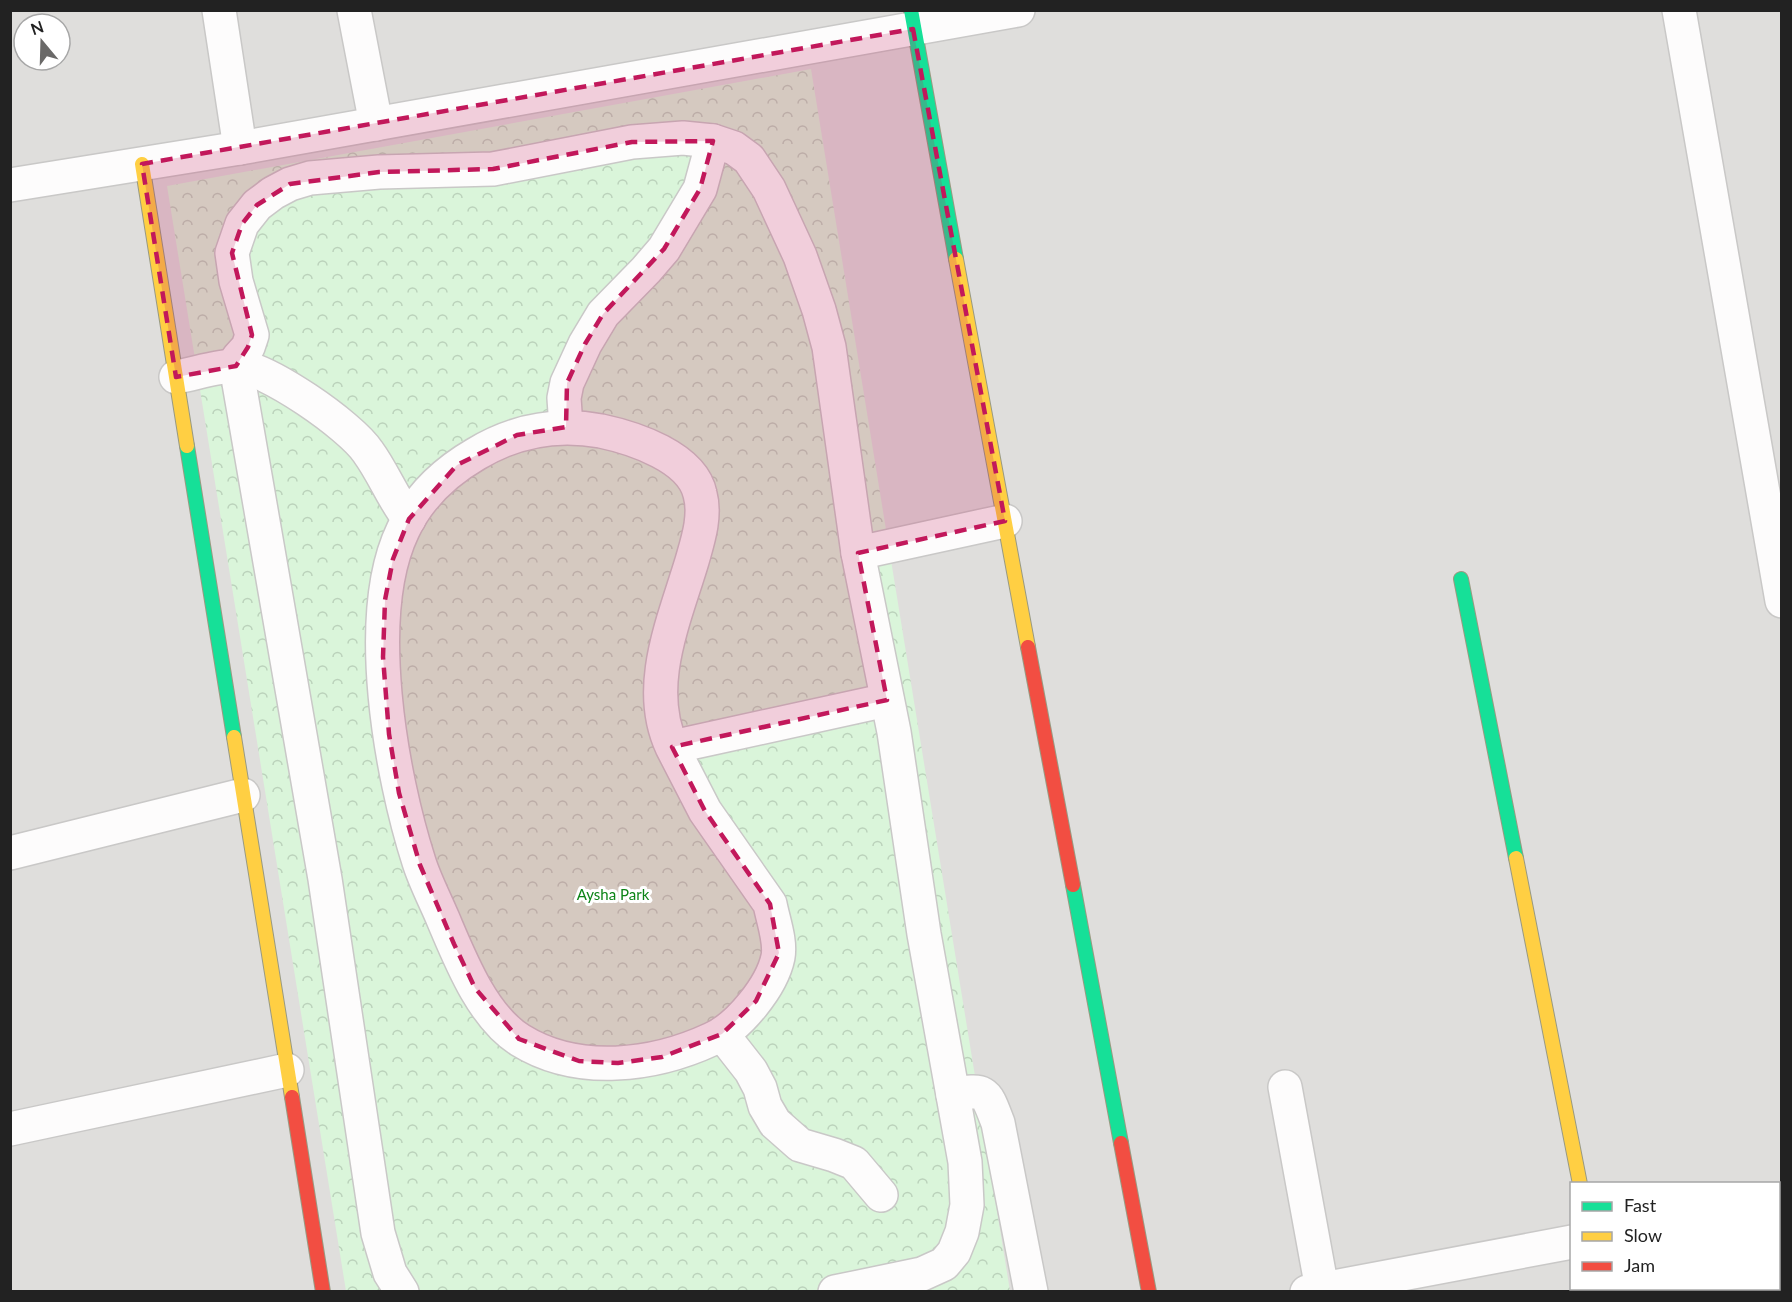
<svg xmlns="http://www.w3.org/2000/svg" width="1792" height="1302" viewBox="0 0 1792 1302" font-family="Lato,sans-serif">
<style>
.residential{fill:#dfdedc;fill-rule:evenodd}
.park{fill:url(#park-crowns)}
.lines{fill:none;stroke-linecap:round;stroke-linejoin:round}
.street-casing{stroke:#c9c8c7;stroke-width:36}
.fast-casing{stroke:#999a82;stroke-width:16}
.slow-casing{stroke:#999a82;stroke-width:16}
.jam-casing{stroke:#999a82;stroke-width:16}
.street{stroke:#fdfcfc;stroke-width:33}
.fast{stroke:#16e098;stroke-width:14}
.slow{stroke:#ffcf43;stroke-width:14}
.jam{stroke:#f24e42;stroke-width:14}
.marked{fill:#c2185b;fill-opacity:0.2;stroke:#c2185b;stroke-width:4.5;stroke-dasharray:12 8;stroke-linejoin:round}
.labels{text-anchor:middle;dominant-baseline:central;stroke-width:6;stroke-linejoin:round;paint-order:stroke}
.park-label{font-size:15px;fill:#0c8416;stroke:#fff}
</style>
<defs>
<pattern id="park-crowns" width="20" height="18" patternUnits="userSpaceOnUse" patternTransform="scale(1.5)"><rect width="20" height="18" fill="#daf5da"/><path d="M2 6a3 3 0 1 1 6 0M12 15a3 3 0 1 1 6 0" fill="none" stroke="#bbd2bb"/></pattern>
</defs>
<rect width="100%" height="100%" fill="#f0eeeb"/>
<path class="residential" d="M 11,11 L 1781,11 L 1781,1291 L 11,1291 ZM 24,24 L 60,24 L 60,60 L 24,60 ZM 1572,1184 L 1778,1184 L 1778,1288 L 1572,1288 Z"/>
<polygon class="park" points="811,69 1010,1291 346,1291 167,186"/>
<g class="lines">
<g class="street-casing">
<g id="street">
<polyline points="219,10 240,148"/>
<polyline points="354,10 376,124"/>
<polyline points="1679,10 1782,601"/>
<polyline points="10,185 240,148 1018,10"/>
<path d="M 176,377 C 194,374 217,366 235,366 C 265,366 351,426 368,452 C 384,474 392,497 409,519"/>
<polyline points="566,427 564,398 567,383 585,344 603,314 646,270 664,249 700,189 713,141"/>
<polyline points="858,553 1005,521"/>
<path d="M 672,747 C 644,687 674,621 692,561 C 698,540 706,516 700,494 C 692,457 634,438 601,431 C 557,423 514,431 476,454 C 445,472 418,498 403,530 C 362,615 391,775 419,862 C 425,881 435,900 443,919 C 460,959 482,1016 520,1040 C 578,1076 654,1066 712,1039 C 739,1027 772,986 778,957 C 781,941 773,920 770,904 L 705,811 L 672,747 L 887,700"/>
<polyline points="10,853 243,795"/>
<polyline points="722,1034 751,1071 760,1088 765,1106 775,1123 800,1145 834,1155 854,1163 881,1195"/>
<polyline points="1285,1087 1322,1289"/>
<path d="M 953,1095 C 987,1088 986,1092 998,1123 L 1031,1292"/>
<polyline points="10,1129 287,1070"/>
<polyline points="1778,1205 1782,1204"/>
<polyline points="402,1292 390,1273 378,1233 325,879 236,366 238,358 248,347 252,335 236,281 232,253 242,224 257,205 273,193 290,184 310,178 379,172 493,169 632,142 683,138 713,141 734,148 749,159 769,189 800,256 819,310 829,347 858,553 894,732 924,934 965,1162 967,1205 962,1232 954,1252 944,1264 922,1274 835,1292"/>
<polyline points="1307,1292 1572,1242"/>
</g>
</g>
<g class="fast-casing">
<g id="fast">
<polyline points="911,10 956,259"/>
<polyline points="187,446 234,737"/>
<polyline points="1461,579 1516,858"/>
<polyline points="1073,885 1121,1143"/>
</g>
</g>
<g class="slow-casing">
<g id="slow">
<polyline points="142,164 187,446"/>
<polyline points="956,259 1028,647"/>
<polyline points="234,737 292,1097"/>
<polyline points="1516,858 1580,1184"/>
</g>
</g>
<g class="jam-casing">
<g id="jam">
<polyline points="1028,647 1073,885"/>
<polyline points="292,1097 323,1292"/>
<polyline points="1121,1143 1149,1292"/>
</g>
</g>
<use href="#street" class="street"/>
<use href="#fast" class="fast"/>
<use href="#slow" class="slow"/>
<use href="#jam" class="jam"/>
</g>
<path class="marked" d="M 913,29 L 1005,521 L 858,553 L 887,700 L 672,747 L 705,811 L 770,904 L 779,953 L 756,1001 L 722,1034 L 662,1057 L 618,1063 L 579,1061 L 519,1039 L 475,988 L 454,944 L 420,865 L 399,793 L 389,734 L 383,657 L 385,600 L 393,559 L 409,519 L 457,465 L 517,435 L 566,427 L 567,383 L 585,344 L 603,314 L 664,249 L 700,189 L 713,141 L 632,142 L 493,169 L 379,172 L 290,184 L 257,205 L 242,224 L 232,253 L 252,335 L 248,347 L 236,366 L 176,377 L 142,164 Z"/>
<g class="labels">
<g class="park-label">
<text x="613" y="894">Aysha Park</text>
</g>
</g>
<rect width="1792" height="1302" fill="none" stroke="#222222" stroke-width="24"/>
<rect x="1570" y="1182" width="210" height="108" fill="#ffffff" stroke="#a7a7a7" stroke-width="1.5"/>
<rect x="1582" y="1202" width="30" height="9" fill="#16e098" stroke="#a7a7a7" stroke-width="1.5"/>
<text x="1624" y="1212" font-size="18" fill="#222222">Fast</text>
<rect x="1582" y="1232" width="30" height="9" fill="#ffcf43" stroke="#a7a7a7" stroke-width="1.5"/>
<text x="1624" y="1242" font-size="18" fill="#222222">Slow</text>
<rect x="1582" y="1262" width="30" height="9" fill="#f24e42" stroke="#a7a7a7" stroke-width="1.5"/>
<text x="1624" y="1272" font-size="18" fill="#222222">Jam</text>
<g transform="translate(42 42) rotate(341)"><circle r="28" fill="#ffffff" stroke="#a7a7a7" stroke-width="1.5"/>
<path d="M0-4.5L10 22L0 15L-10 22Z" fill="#6a6968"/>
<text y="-9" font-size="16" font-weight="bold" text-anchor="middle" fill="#222222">N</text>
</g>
</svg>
